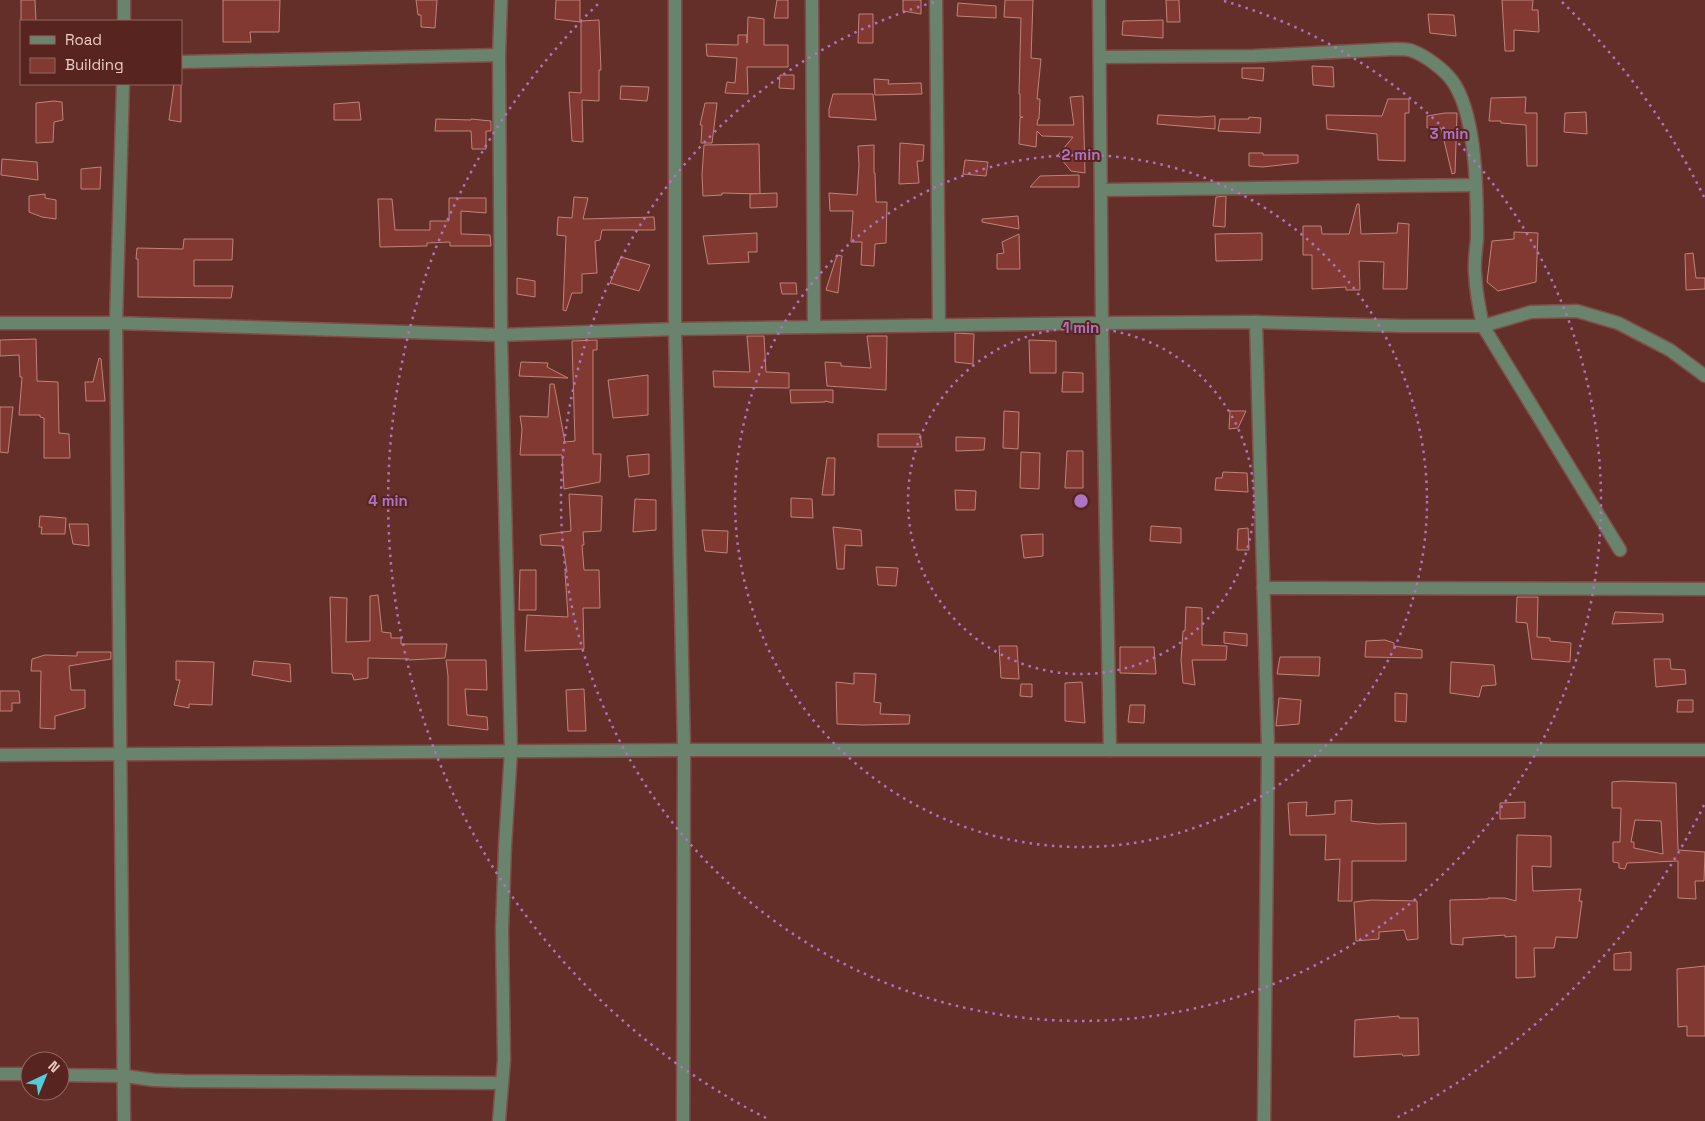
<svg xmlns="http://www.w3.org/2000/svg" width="1705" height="1121" viewBox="0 0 1705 1121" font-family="'Space Grotesk',sans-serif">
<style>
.building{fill:#823932;stroke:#c0837a;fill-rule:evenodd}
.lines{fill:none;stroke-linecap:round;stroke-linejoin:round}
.minor-casing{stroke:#7f4e48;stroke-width:15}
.minor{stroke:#6a836c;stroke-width:12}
.ring{fill:none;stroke:#ae73c2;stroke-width:2.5;stroke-dasharray:2.5 5}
.centre{fill:#ae73c2;stroke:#58241f;stroke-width:2.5}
.ring-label{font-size:15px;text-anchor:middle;font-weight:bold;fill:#ae73c2;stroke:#58241f;stroke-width:4;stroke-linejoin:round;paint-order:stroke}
</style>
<rect width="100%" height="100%" fill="#642f29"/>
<g class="building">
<polygon points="21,0 35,0 36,21 21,21"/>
<polygon points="223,0 280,0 279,32 250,32 251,42 223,42"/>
<polygon points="416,0 437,0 435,28 421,27 421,15 418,15"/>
<polygon points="556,0 580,0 580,22 555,19"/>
<polygon points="777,0 788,0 788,18 774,18"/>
<polygon points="903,0 921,0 921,14 903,11"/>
<polygon points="1005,0 1033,0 1031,58 1041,59 1037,99 1040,99 1039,119 1038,119 1037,125 1074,125 1070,97 1083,96 1085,173 1071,171 1058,155 1073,137 1042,136 1037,131 1036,147 1019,144 1020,118 1023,117 1020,117 1020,94 1019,94 1021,18 1004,17"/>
<polygon points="1166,0 1179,0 1180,22 1167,22"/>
<polygon points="1502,0 1533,0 1532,10 1538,10 1539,32 1514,30 1514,51 1505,51"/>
<polygon points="958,3 996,6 996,18 957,16"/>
<polygon points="859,14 873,14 873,43 858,43"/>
<polygon points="1428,14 1454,15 1456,36 1430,33"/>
<polygon points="748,17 764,19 764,45 788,45 788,67 747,67 748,94 725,93 727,82 735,83 737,58 707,56 706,44 738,45 738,35 747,35 747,43"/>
<polygon points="599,20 601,70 599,70 599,101 582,100 583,142 572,141 569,92 581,93 581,21"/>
<polygon points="1163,20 1163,38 1122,35 1123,21"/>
<polygon points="1312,66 1333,67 1334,87 1313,85"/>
<polygon points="1242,68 1264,68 1263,81 1242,78"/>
<polygon points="780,75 794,75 794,89 779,88"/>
<polygon points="181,78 181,122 169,120 174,84 181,84"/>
<polygon points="874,79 889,80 888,84 921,83 922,94 875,95"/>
<polygon points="621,86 649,87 647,101 620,99"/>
<polygon points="833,94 873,94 876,120 829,117 829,109"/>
<polygon points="1526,97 1525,113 1537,113 1537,166 1527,166 1526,125 1501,123 1501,121 1489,121 1491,98"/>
<polygon points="1388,99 1409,99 1409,113 1405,113 1405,161 1378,160 1377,134 1327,129 1326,115 1382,116"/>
<polygon points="54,101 62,102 63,120 54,122 53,142 36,143 36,103"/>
<polygon points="359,102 361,120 334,120 334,104"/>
<polygon points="705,103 717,103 712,143 701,143 702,125 700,125"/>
<polygon points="1586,112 1587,134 1564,132 1565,113"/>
<polygon points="1445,113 1457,113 1455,173 1452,174 1441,128 1427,128 1427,116"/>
<polygon points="1158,115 1198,117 1215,116 1215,129 1157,124"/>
<polygon points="1249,117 1261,118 1260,133 1218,131 1220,119 1249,119"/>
<polygon points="436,119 471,120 471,119 491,121 491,131 486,131 486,149 472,149 471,131 435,131"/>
<polygon points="900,143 924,145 923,161 917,161 919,183 899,184"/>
<polygon points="759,144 760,194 722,193 722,195 703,196 702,175 704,145"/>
<polygon points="874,145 874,173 875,173 876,202 887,202 886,243 875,244 874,266 861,265 862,242 851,242 853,211 830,211 829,193 857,195 859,165 858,146"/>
<polygon points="1249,153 1263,153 1263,155 1298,155 1298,163 1263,167 1249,166"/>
<polygon points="2,159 37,162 38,180 1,175"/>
<polygon points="965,160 988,162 986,176 963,174"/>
<polygon points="101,167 100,189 81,189 81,169"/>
<polygon points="1079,175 1079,187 1030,187 1040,176"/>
<polygon points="777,193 777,207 750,208 750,194"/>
<polygon points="45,194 45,198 56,200 56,219 42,217 29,212 29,196"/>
<polygon points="1226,196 1225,227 1213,226 1216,197"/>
<polygon points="574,197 588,198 583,219 654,217 655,230 602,230 600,240 595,241 597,273 582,274 582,293 572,293 566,311 563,310 566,236 557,235 558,217 572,218"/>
<polygon points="449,198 486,198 486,213 461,211 461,234 490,235 491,246 450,246 450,242 427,243 427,246 380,247 378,199 392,199 395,230 430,230 430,221 449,221"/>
<polygon points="1357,204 1359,204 1361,234 1397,233 1398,223 1409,224 1407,289 1383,289 1384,262 1359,261 1360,290 1346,290 1346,287 1312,289 1312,255 1303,255 1303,226 1321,226 1322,234 1349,234"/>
<polygon points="1018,216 1019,229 982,222 982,219"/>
<polygon points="1514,232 1538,233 1536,282 1498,291 1487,282 1492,241 1514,239"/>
<polygon points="757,233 757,252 748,252 749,262 708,264 703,236"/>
<polygon points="1262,233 1262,260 1216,261 1215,234"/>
<polygon points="1019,234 1020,269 997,269 997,254 1004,253 1002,242"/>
<polygon points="184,239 233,239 232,260 194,260 194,286 233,286 231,298 138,297 138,259 136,259 137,248 183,249"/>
<polygon points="1693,253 1696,278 1705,278 1705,289 1686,290 1685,254"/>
<polygon points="837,255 842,256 838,293 826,290"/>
<polygon points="621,257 650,265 639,291 610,283"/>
<polygon points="517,278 535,281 535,297 517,294"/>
<polygon points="780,283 796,283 797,294 782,294"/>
<polygon points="955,333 974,334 973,364 955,362"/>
<polygon points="747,336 764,336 766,372 789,373 789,388 714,387 713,371 750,372"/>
<polygon points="867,336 887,336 886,390 827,386 825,362 841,363 841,366 871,368"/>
<polygon points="36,339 37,381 58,382 59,433 69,434 70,458 44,458 44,418 40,417 40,415 19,415 22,377 20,377 19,355 0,356 0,340"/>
<polygon points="597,340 597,350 593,350 593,454 601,454 600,482 564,489 562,455 520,455 522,429 520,416 548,417 550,384 554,384 565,442 575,441 572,341"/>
<polygon points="1029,340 1056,341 1056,373 1030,373"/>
<polygon points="99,358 101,359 105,401 86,401 85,382 93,382"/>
<polygon points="521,362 548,363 547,367 568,378 519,376"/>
<polygon points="1063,372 1083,373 1083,392 1062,392"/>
<polygon points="648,375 648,415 613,418 608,380"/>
<polygon points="790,390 833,390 833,403 825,401 825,402 791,403"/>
<polygon points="0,407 13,407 8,453 0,452"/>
<polygon points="1004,411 1019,412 1018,449 1003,448"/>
<polygon points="1230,411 1246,411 1238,428 1229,429"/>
<polygon points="878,434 920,434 922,447 878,447"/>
<polygon points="956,437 985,438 984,450 956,451"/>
<polygon points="1067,451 1083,451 1083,488 1065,488"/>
<polygon points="1021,452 1040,453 1039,489 1020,488"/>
<polygon points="649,454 649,474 629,477 627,456"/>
<polygon points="827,458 835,458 834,495 822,495"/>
<polygon points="1223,472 1247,473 1248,492 1215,490 1216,478 1222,478"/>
<polygon points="955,490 976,491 975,510 956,510"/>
<polygon points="569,494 602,496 601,531 583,532 584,545 582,545 584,570 599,570 600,608 583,608 584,649 525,651 527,615 568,617 565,572 567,572 563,546 541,545 540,535 571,531"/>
<polygon points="791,498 812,499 813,518 791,517"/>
<polygon points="635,499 656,500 656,530 633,532"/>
<polygon points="40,516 66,518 65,534 41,534 42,527 39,527"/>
<polygon points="69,524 88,524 89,546 73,544"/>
<polygon points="1151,526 1181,528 1181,543 1150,541"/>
<polygon points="833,527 861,530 862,546 845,545 844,569 837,569"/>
<polygon points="1248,528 1249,550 1237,550 1238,529"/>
<polygon points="702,530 728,531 727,553 705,551"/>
<polygon points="1043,534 1043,556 1024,558 1021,535"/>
<polygon points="876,567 898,568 896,586 878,585"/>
<polygon points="520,570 536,570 536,610 519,610"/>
<polygon points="378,595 382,632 391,633 391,638 401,638 401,644 447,644 445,658 409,660 409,659 368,658 368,678 354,680 352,674 332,673 330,597 347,598 346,642 370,641 370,596"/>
<polygon points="1517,597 1538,597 1537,637 1550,638 1550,641 1571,643 1570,662 1532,659 1527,623 1516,622"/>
<polygon points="1186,607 1202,608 1202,645 1227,646 1226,660 1192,660 1195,685 1183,683 1181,660 1183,631 1185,631"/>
<polygon points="1615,612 1663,614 1663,622 1612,624"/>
<polygon points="1224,632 1247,634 1247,646 1224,643"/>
<polygon points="1385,640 1394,643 1394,646 1422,650 1422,658 1365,657 1366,641"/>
<polygon points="999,646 1017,646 1019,679 1001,678"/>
<polygon points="1120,647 1154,647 1156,674 1120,673"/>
<polygon points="77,652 111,652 111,659 69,666 71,690 85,690 85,708 55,716 55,729 40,728 41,671 31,671 32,659 45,655 77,656"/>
<polygon points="1280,657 1320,657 1319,676 1277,674"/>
<polygon points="1654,659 1670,659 1671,669 1685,670 1686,684 1656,687"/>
<polygon points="446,660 486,660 487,690 465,689 467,715 487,717 488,730 448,725 448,676"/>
<polygon points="176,661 214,662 212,705 189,704 189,708 174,705 180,680 176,680"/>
<polygon points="254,661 290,664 291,682 252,675"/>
<polygon points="1451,662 1494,665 1496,685 1482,686 1479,697 1450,693"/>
<polygon points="854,673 876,674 874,702 881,703 880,714 910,715 909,724 863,725 837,724 836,682 854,684"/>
<polygon points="1082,682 1085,723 1065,721 1065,683"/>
<polygon points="1021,684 1032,684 1032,697 1020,696"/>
<polygon points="584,689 586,731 568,731 566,690"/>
<polygon points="0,691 19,691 20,703 12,703 12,711 0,711"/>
<polygon points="1395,693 1407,694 1406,722 1395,721"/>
<polygon points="1279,698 1301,700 1299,724 1276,726"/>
<polygon points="1678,700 1693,700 1693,712 1677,712"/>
<polygon points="1130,705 1145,705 1144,723 1128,722"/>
<path d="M 1622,781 L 1676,783 L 1678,850 L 1705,852 L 1704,881 L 1695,881 L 1696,899 L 1678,898 L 1678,861 L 1627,863 L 1625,869 L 1619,868 L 1619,863 L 1613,862 L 1613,842 L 1620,842 L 1621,808 L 1612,808 L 1612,782 ZM 1635,820 L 1661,821 L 1663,854 L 1634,848 L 1634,842 L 1631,842 Z"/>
<polygon points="1352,800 1351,821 1378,824 1406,823 1406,861 1352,861 1352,901 1338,901 1340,859 1325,860 1326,835 1290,835 1288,803 1307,802 1306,816 1335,814 1335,801"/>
<polygon points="1525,802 1525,818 1500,819 1500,803"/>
<polygon points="1517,835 1551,836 1551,867 1532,866 1533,891 1581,889 1579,901 1582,901 1577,938 1556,937 1554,948 1534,948 1535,977 1516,978 1516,936 1505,937 1505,935 1463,938 1463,945 1451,944 1450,911 1450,900 1488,899 1488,898 1505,898 1516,901"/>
<polygon points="1371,900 1417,901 1418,939 1407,940 1404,930 1379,932 1379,939 1356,941 1354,902"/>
<polygon points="1631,952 1631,970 1614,970 1614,954"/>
<polygon points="1705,966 1705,1036 1687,1036 1687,1026 1678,1027 1677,969"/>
<polygon points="1399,1016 1399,1018 1418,1018 1419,1055 1403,1056 1402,1054 1354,1057 1355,1020"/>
</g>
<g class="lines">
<g class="minor-casing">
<g id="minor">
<polyline points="675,0 675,329 684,750 683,1121"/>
<polyline points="812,0 814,327"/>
<polyline points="936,0 939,325"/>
<polyline points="1099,0 1102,323 1110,750"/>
<polyline points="124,21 124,0"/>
<path d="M 1101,57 L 1254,56 L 1395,49 C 1399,49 1405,49 1410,50 C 1425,55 1447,71 1455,85 C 1477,121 1477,196 1477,239 C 1476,250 1474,262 1475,273 C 1476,291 1479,308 1483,326 L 1620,550"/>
<polyline points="181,62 499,55"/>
<polyline points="123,84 116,323 124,1121"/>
<polyline points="1102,190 1475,185"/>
<polyline points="1256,322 1268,749 1264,1121"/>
<polyline points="0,323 116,323 501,335 675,329 1102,323 1256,322 1404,326 1483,326 1531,312 1577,311 1618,323 1670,350 1705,376"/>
<polyline points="1263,588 1705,589"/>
<polyline points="0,755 684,750 1705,750"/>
<polyline points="0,1074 30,1074"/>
<polyline points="60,1075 125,1076 154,1080 183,1081 501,1083"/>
<polyline points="499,1121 504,1060 502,930 505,846 511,751 501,335 499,55 501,0"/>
</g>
</g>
<use href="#minor" class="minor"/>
</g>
<g class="ring">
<circle cx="1081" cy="501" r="173"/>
<circle cx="1081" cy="501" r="346"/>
<path d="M1224 1A520 520 0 1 1 938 1"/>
<path d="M1704 805A693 693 0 0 1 1396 1118M766 1118A693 693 0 0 1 600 2M1562 2A693 693 0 0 1 1704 197"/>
</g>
<circle cx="1081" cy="501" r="8" class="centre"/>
<g class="ring-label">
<text x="1449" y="139">3 min</text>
<text x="1081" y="160">2 min</text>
<text x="1081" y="333">1 min</text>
<text x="388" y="506">4 min</text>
</g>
<rect x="20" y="20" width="162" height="65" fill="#58241f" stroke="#936661"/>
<rect x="30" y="36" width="25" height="8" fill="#6a836c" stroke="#936661"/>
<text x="65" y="45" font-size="15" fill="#eccac5">Road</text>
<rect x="30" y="58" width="25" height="15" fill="#823932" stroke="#936661"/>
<text x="65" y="70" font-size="15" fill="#eccac5">Building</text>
<g transform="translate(45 1076) rotate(44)"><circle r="24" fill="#58241f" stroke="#936661"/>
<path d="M0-4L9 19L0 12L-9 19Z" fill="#53cbdb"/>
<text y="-8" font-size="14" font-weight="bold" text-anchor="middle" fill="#eccac5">N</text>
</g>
</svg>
